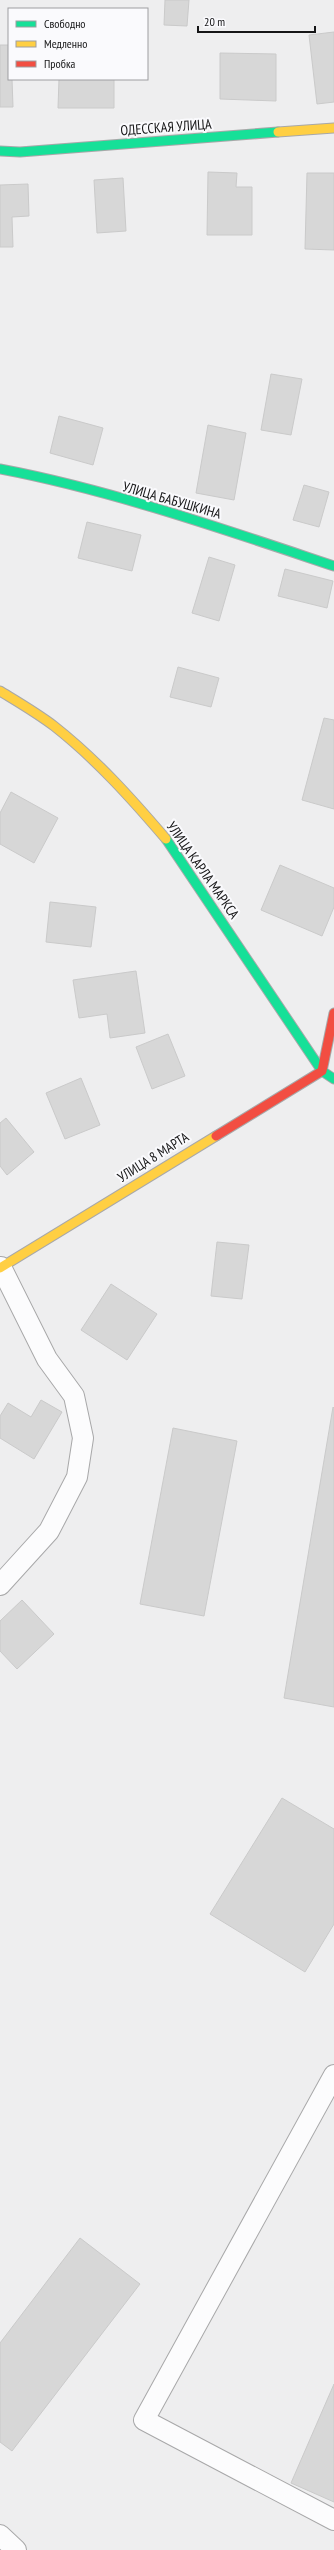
<svg xmlns="http://www.w3.org/2000/svg" width="334" height="2550" viewBox="0 0 334 2550" font-family="'PT Sans Narrow',sans-serif">
<style>
.building{fill:#d7d7d7;stroke:#cacaca}
.lines{fill:none;stroke-linecap:round;stroke-linejoin:round}
.lane-casing{stroke:#a8a8a9;stroke-width:22}
.fast-casing{stroke:#a8a8a9;stroke-width:11}
.slow-casing{stroke:#a8a8a9;stroke-width:11}
.jam-casing{stroke:#a8a8a9;stroke-width:11}
.lane{stroke:#fcfcfd;stroke-width:20}
.fast{stroke:#16e098;stroke-width:9}
.slow{stroke:#ffcf43;stroke-width:9}
.jam{stroke:#f24e42;stroke-width:9}
.labels{text-anchor:middle;dominant-baseline:central;stroke-width:4;stroke-linejoin:round;paint-order:stroke}
.street-label{font-size:14px;fill:#151516;stroke:#fafafd}
</style>
<rect width="100%" height="100%" fill="#eeeeef"/>
<g class="building">
<polygon points="165,0 189,0 187,26 164,25"/>
<polygon points="334,32 334,102 317,104 309,35"/>
<polygon points="0,45 9,45 9,79 12,79 13,107 0,107"/>
<polygon points="220,53 276,54 276,101 220,99"/>
<polygon points="59,79 114,79 114,108 58,108"/>
<polygon points="208,172 237,173 236,187 252,187 252,235 207,235"/>
<polygon points="307,173 334,173 334,250 305,249"/>
<polygon points="123,178 126,231 97,233 94,180"/>
<polygon points="28,184 29,216 12,217 13,247 0,247 0,185"/>
<polygon points="271,374 302,379 291,435 261,430"/>
<polygon points="59,416 103,428 93,465 50,453"/>
<polygon points="208,425 246,433 234,500 196,493"/>
<polygon points="304,485 329,492 319,527 293,520"/>
<polygon points="87,522 141,535 132,571 78,558"/>
<polygon points="209,557 235,565 219,621 192,613"/>
<polygon points="285,569 333,581 327,608 278,596"/>
<polygon points="178,667 219,678 211,707 170,697"/>
<polygon points="324,718 334,720 334,809 302,800"/>
<polygon points="11,792 58,818 34,863 0,844 0,813"/>
<polygon points="280,865 334,888 334,907 322,936 261,910"/>
<polygon points="50,902 96,907 91,947 46,942"/>
<polygon points="136,971 145,1033 110,1038 107,1014 79,1018 73,980"/>
<polygon points="168,1034 185,1076 152,1089 136,1047"/>
<polygon points="81,1078 100,1125 65,1139 46,1093"/>
<polygon points="6,1118 34,1152 7,1175 0,1166 0,1123"/>
<polygon points="217,1242 249,1245 242,1299 211,1296"/>
<polygon points="111,1284 157,1314 127,1360 81,1330"/>
<polygon points="41,1400 62,1412 34,1459 0,1438 0,1416 8,1403 31,1417"/>
<polygon points="333,1407 334,1408 334,1707 284,1698"/>
<polygon points="173,1428 237,1441 204,1616 140,1604"/>
<polygon points="22,1600 54,1634 17,1669 0,1651 0,1621"/>
<polygon points="282,1798 334,1829 334,1924 305,1972 210,1914"/>
<polygon points="80,2238 140,2284 12,2451 0,2442 0,2343"/>
<polygon points="334,2384 334,2502 291,2483"/>
</g>
<g class="lines">
<g class="lane-casing">
<g id="lane">
<polyline points="0,1585 49,1531 77,1477 83,1438 74,1396 47,1359 1,1267"/>
<polyline points="334,2075 144,2420 334,2520"/>
<polyline points="0,2535 16,2550"/>
</g>
</g>
<g class="fast-casing">
<g id="fast">
<polyline points="0,151 20,152 278,132"/>
<path d="M 0,469 C 111,490 226,530 334,566"/>
<polyline points="166,839 322,1071 334,1079"/>
</g>
</g>
<g class="slow-casing">
<g id="slow">
<polyline points="278,132 334,128"/>
<path d="M 0,691 C 18,702 37,713 54,726 C 96,759 131,798 166,839"/>
<polyline points="0,1268 216,1136"/>
</g>
</g>
<g class="jam-casing">
<polyline id="jam" points="216,1136 322,1071 334,1013"/>
</g>
<use href="#lane" class="lane"/>
<use href="#fast" class="fast"/>
<use href="#slow" class="slow"/>
<use href="#jam" class="jam"/>
</g>
<g class="labels">
<g class="street-label">
<text transform="translate(166 127) rotate(-4)">ОДЕССКАЯ УЛИЦА</text>
<text transform="translate(172 500) rotate(16)">УЛИЦА БАБУШКИНА</text>
<text transform="translate(203 870) rotate(55)">УЛИЦА КАРЛА МАРКСА</text>
<text transform="translate(153 1157) rotate(-32)">УЛИЦА 8 МАРТА</text>
</g>
</g>
<rect x="8" y="8" width="140" height="72" fill="#fafafd" stroke="#9e9ea1"/>
<rect x="16" y="21" width="20" height="6" fill="#16e098" stroke="#9e9ea1"/>
<text x="44" y="28" font-size="12" fill="#151516">Свободно</text>
<rect x="16" y="41" width="20" height="6" fill="#ffcf43" stroke="#9e9ea1"/>
<text x="44" y="48" font-size="12" fill="#151516">Медленно</text>
<rect x="16" y="61" width="20" height="6" fill="#f24e42" stroke="#9e9ea1"/>
<text x="44" y="68" font-size="12" fill="#151516">Пробка</text>
<path d="M198 26v6h117v-6" fill="none" stroke="#151516" stroke-width="2"/>
<text x="204" y="26" font-size="12" fill="#151516" stroke="#fafafd" stroke-width="3" paint-order="stroke">20 m</text>
</svg>
